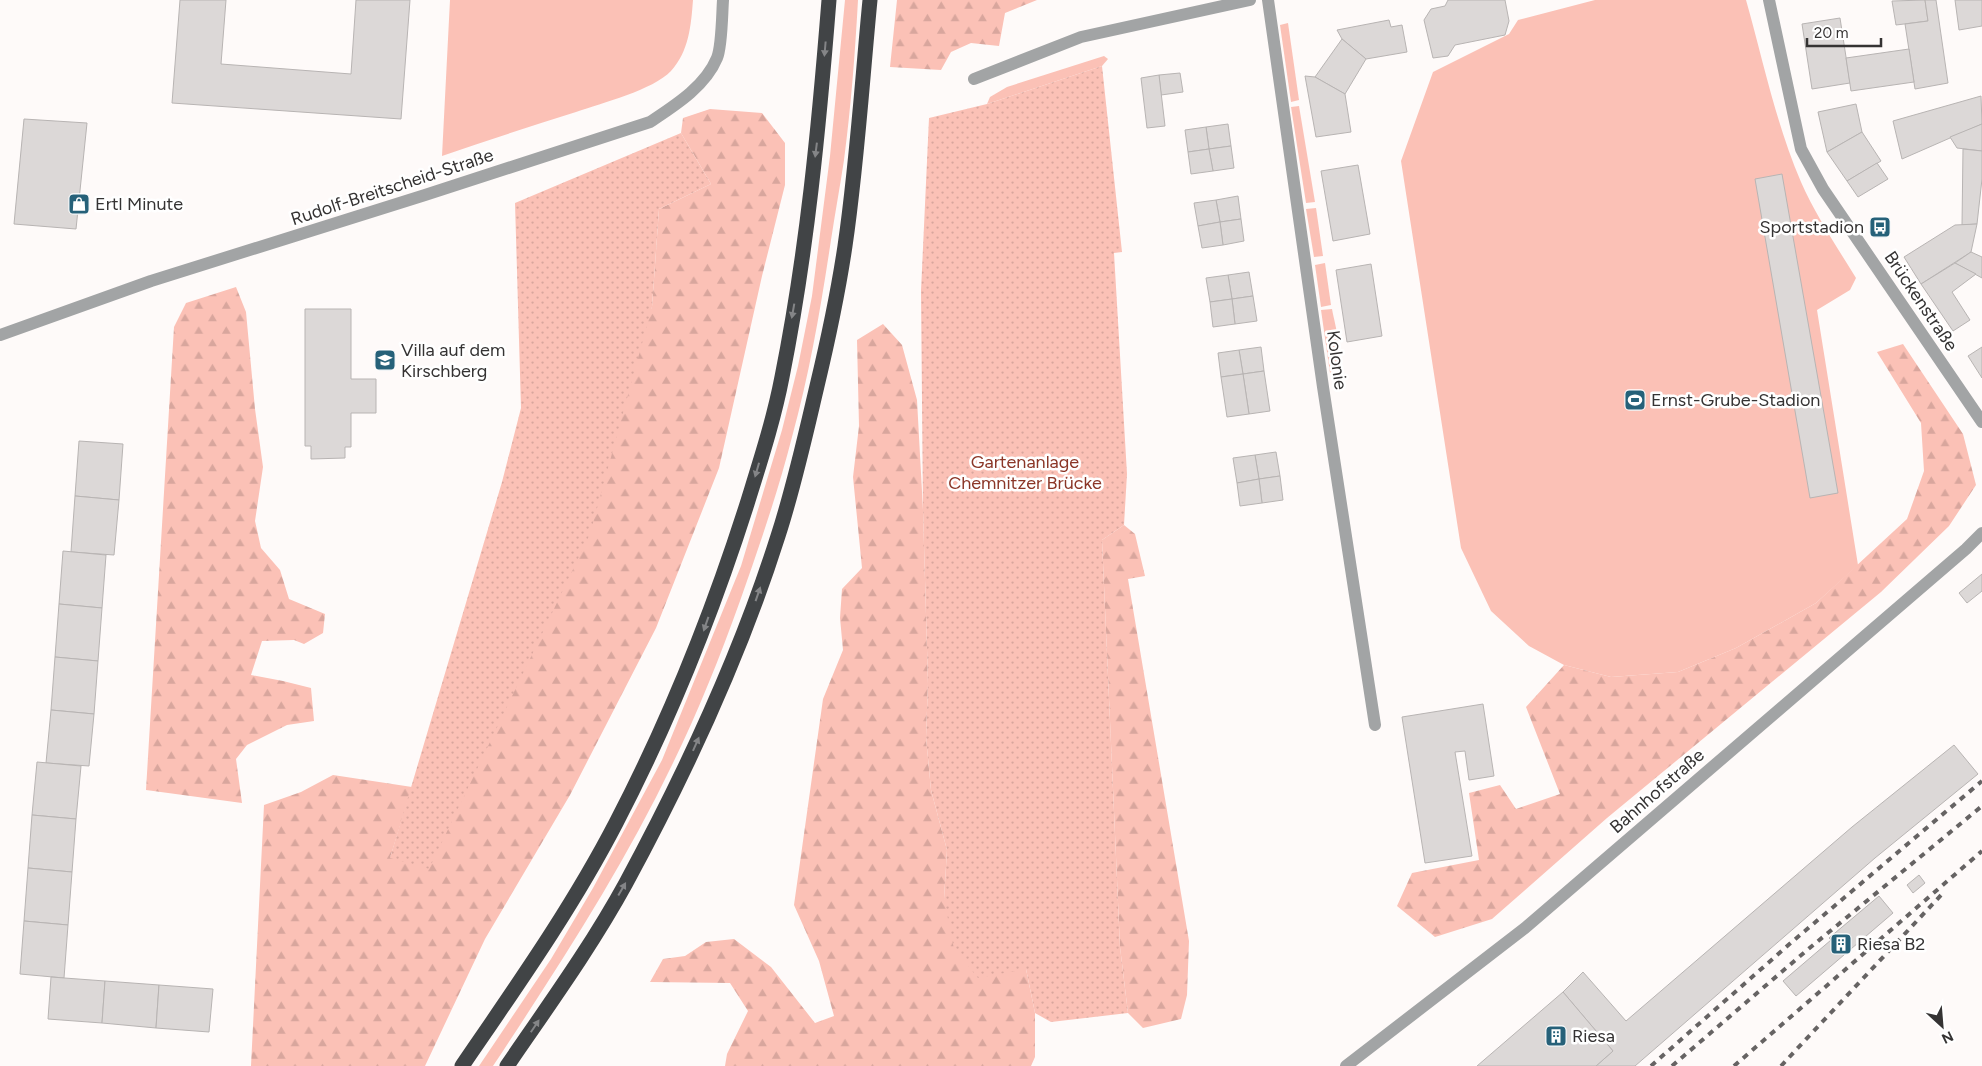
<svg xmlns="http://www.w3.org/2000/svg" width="1982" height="1066" viewBox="0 0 1982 1066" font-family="Figtree,sans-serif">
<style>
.grass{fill:#fbc1b6}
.forest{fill:url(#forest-firs)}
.garden{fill:url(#garden-dots)}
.building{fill:#dcd8d7;stroke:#b8b4b3}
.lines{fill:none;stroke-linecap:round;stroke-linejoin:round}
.street{stroke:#a2a4a5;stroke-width:12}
.highway{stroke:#414446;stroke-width:15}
.rail{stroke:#666363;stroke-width:4;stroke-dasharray:6 6;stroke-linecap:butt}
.oneway{fill:#848587}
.labels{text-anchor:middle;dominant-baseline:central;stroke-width:5;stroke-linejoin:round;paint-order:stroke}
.street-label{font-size:18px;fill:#353333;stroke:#fff}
.poi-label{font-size:18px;fill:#353333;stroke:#fff;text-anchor:start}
.park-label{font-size:18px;fill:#8b3627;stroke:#fff}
</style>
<defs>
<pattern id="forest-firs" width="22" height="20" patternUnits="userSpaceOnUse" patternTransform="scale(1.25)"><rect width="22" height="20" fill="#fbc1b6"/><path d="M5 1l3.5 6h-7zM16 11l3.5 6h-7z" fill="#d8a69d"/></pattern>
<pattern id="garden-dots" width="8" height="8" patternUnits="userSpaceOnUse" patternTransform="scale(1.25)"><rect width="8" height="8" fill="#fbc1b6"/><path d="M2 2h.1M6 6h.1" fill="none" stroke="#d8a69d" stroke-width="1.8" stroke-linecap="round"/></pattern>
</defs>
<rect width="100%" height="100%" fill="#fefaf9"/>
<g class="grass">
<path d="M 450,0 L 693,0 C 691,26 689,51 671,71 C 653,90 602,103 576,112 C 531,126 486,141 442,156 Z"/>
<path d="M 845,0 L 858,0 C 855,54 851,107 844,160 C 840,187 835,213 831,240 C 821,306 810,372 792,437 C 778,492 759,547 740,601 C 720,657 698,712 672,765 C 621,871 557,969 493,1066 L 479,1066 L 551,959 L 593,888 L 662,760 L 741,566 L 782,430 L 798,366 L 812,296 L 830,156 Z"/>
<path d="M 1595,0 L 1746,0 C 1763,60 1776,124 1801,182 C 1816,216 1837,247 1856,278 L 1850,290 L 1817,310 L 1858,565 L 1816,603 L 1736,648 L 1678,672 L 1611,677 L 1564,665 L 1529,646 L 1491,611 L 1461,548 L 1401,161 L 1433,72 L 1509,34 L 1518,20 Z"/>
<polygon points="1288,23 1299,100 1291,102 1280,25"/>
<polygon points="1104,56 1108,59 1102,66 987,104 990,97 1007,87"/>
<polygon points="1299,106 1315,202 1306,203 1291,107"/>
<polygon points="1316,208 1323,256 1314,257 1306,209"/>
<polygon points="1325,263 1331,305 1321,307 1315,265"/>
<path d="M 1332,309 C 1335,326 1347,362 1330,373 L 1321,310 Z"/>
</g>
<g class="forest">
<polygon points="897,0 1037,0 1005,13 999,46 971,43 951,52 941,70 890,67"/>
<polygon points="710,109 762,113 785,143 785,185 762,276 719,468 656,628 570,795 485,939 425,1066 251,1066 264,805 301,792 333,775 412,787 390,858 652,307 659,209 711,184 681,133 683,118"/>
<polygon points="236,287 246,312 255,409 263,467 255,521 261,548 280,570 289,599 325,614 323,633 304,644 294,640 262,641 251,675 283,681 311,688 314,721 287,725 247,745 236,759 242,803 146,790 174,327 186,303"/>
<polygon points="883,324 902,345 917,400 923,510 928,684 926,737 931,790 947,850 944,899 1026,969 1035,1013 1035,1057 1031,1066 725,1066 727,1054 748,1011 730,983 650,982 663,959 685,956 706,942 734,939 771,967 815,1023 834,1016 819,961 794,905 823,699 843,650 840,618 842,589 862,568 853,477 859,426 857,340"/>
<polygon points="1903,344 1963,434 1976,485 1949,526 1881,592 1607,818 1492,919 1435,937 1397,906 1412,873 1479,860 1469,793 1500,785 1516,809 1560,794 1526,707 1564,665 1611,677 1678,672 1736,648 1816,603 1907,519 1924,471 1921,423 1877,352"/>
<polygon points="1124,525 1135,534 1145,576 1128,579 1189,941 1187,995 1181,1019 1143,1028 1128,1013 1120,947 1102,540"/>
</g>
<g class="garden">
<polygon points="1102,66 1122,252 1114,253 1127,474 1124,525 1102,540 1120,947 1128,1013 1051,1022 1035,1013 1026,969 978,978 954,949 944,899 947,850 931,790 926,737 928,684 923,510 921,291 929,118 987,104"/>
<polygon points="681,133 711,184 659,209 652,307 590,534 429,869 390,858 502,482 521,408 515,203"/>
</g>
<g class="building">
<polygon points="180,0 226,0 221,64 351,74 356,0 410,0 401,119 172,103"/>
<polygon points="1448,0 1505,0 1509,21 1505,35 1455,45 1448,56 1433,58 1424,20 1431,9 1445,6"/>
<polygon points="1925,0 1928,21 1896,25 1892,1"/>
<polygon points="1925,0 1936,0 1948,83 1915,89 1905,24 1928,21"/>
<polygon points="1955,0 1982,0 1982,26 1959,30"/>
<polygon points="1840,18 1850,83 1812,89 1802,24"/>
<polygon points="1389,20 1391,27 1402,25 1407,52 1366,59 1342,39 1337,30"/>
<polygon points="1342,39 1366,59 1345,94 1315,77"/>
<polygon points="1909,49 1914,82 1851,91 1846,58"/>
<polygon points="1180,73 1183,92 1161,95 1159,75"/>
<polygon points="1159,75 1165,126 1147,128 1141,78"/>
<polygon points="1305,76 1315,77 1345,94 1351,132 1316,137"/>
<polygon points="1981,96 1982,124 1902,159 1893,121"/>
<polygon points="1856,104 1862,132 1827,152 1818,112"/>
<polygon points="24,119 87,123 76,229 14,224"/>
<polygon points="1228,124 1231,146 1209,149 1206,127"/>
<polygon points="1982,124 1982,151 1957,148 1950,137"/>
<polygon points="1206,127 1209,149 1188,152 1185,130"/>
<polygon points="1862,132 1881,161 1847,181 1827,152"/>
<polygon points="1231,146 1234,168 1213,171 1209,149"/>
<polygon points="1209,149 1213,171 1191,174 1188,152"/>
<polygon points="1963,149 1982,151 1982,179 1977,224 1962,225"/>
<polygon points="1877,163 1888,179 1858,197 1847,181"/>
<polygon points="1358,165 1370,234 1333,241 1321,171"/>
<polygon points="1782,174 1838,493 1810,498 1755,179"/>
<polygon points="1238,196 1241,219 1220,222 1216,200"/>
<polygon points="1216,200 1220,222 1198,226 1194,203"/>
<polygon points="1241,219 1244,241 1223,245 1220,222"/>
<polygon points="1220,222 1223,245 1202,248 1198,226"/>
<polygon points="1977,224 1971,252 1921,284 1904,257 1955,225"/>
<polygon points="1971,252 1982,257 1982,278 1955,263"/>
<polygon points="1955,263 1976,274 1952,292 1970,320 1953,331 1921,284"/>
<polygon points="1371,264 1382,336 1347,342 1336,270"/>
<polygon points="1249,272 1253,296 1232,299 1228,275"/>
<polygon points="1228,275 1232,299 1210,302 1206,278"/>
<polygon points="1253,296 1257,321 1235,324 1232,299"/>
<polygon points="1232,299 1235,324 1213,327 1210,302"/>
<polygon points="305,309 351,309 351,379 376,379 376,413 351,413 351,447 345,447 345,458 311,459 311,446 305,446"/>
<polygon points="1261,347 1264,371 1243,374 1239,350"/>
<polygon points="1982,347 1982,378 1968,356"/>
<polygon points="1239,350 1243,374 1221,377 1218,353"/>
<polygon points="1264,371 1270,411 1249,414 1243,374"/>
<polygon points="1243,374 1249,414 1227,417 1221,377"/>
<polygon points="79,441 123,444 119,500 75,496"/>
<polygon points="1276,452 1280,476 1259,479 1255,455"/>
<polygon points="1255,455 1259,479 1237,483 1233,458"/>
<polygon points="1280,476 1283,500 1262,503 1259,479"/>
<polygon points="1259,479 1262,503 1240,506 1237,483"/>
<polygon points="75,496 119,500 114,555 71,552"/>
<polygon points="63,551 106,555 102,608 59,604"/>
<polygon points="1982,574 1982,591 1967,603 1959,593"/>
<polygon points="59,604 102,608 98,661 55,657"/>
<polygon points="55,657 98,661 94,714 51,710"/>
<polygon points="1483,704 1494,776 1469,780 1465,751 1455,752 1472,856 1425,863 1402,717"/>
<polygon points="51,710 94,714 89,766 46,763"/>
<polygon points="1954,745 1978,774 1875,858 1635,1066 1596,1066 1613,1051 1563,992 1583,972 1626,1021 1852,827"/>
<polygon points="37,762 81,766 76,819 32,815"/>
<polygon points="32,815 76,819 72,872 28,868"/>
<polygon points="28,868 72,872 68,925 24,921"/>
<polygon points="1919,875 1925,883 1913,893 1907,885"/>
<polygon points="1879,896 1893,913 1796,996 1783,981 1831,940 1829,938"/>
<polygon points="24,921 68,925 64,978 20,974"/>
<polygon points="51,977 105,981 102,1023 48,1019"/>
<polygon points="105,981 159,985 156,1028 102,1023"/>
<polygon points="159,985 213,989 209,1032 156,1028"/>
<polygon points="1563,992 1613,1051 1596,1066 1477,1066"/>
</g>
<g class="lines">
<g class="street">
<polyline points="1268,0 1323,387 1375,725"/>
<polyline points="1769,0 1801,149 1823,189 1982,422"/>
<polyline points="974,79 1081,37 1250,0"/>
<path d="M 0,335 L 151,281 L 425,195 L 650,122 C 674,106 705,87 717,58 C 722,46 722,14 723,0"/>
<polyline points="1346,1066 1525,928 1966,549 1982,533"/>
</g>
<g class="highway">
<path d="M 462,1066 C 516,987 572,908 616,823 C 669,721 712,614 747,504 C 760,462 774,419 782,377 C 807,252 819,126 829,0"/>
<path d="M 507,1066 C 548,1006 591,947 626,883 C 686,772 740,656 778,536 C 794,487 805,437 817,386 C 828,340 838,293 845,246 C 857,164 862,82 870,0"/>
</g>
<g class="rail">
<polyline points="1651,1066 1793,941 1982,781"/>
<polyline points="1672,1066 1806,951 1982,806"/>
<polyline points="1734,1066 1982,851"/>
<polyline points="1781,1066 1944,892"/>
</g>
</g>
<defs><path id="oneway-solid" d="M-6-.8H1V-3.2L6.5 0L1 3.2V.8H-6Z" transform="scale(1.25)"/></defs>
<g class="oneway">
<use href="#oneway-solid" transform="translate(825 49) rotate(95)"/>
<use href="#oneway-solid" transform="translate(816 150) rotate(97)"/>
<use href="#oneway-solid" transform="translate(793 311) rotate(100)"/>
<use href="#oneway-solid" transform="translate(757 470) rotate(106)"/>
<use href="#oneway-solid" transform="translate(758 594) rotate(-71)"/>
<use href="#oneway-solid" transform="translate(706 624) rotate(109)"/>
<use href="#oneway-solid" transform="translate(696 744) rotate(-66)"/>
<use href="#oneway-solid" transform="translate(622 889) rotate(-60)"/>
<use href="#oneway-solid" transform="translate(535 1026) rotate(-56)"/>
</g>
<defs>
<g id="shop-square" transform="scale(1.125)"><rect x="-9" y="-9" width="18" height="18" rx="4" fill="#266179" stroke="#fff"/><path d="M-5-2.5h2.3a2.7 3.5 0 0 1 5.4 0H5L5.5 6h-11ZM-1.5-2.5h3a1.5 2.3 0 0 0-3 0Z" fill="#fff"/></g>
<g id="bus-square" transform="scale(1.125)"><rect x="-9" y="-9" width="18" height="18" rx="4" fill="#266179" stroke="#fff"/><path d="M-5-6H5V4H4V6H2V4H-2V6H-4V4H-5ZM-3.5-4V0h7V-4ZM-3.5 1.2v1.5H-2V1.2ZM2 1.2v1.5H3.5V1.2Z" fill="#fff"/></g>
<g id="school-square" transform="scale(1.125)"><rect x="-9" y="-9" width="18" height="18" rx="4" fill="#266179" stroke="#fff"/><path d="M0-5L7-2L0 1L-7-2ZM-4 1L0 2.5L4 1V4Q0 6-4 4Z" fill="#fff"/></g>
<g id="stadium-square" transform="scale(1.125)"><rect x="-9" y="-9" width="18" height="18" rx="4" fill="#266179" stroke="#fff"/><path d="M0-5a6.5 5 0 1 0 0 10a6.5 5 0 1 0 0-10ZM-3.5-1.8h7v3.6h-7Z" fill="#fff"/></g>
<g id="building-square" transform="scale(1.125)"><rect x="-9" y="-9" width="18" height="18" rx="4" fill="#266179" stroke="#fff"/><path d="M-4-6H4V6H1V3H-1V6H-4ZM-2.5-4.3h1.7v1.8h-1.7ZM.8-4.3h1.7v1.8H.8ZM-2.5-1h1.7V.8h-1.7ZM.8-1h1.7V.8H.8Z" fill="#fff"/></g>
</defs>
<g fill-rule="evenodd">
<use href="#shop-square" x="79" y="204"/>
<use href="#bus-square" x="1880" y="227"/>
<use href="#school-square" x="385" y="360"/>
<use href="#stadium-square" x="1635" y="400"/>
<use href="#building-square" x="1841" y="944"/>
<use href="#building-square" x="1556" y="1036"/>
</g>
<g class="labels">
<g class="street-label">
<text transform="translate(392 187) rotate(-18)">Rudolf-Breitscheid-Straße</text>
<text transform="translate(1921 301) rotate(56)">Brückenstraße</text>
<text transform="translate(1337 360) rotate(82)">Kolonie</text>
<text transform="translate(1657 791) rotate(-41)">Bahnhofstraße</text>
</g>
<g class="poi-label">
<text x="95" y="204">Ertl Minute</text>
<text x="1864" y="227" text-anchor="end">Sportstadion</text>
<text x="401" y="350">Villa auf dem<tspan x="401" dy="21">Kirschberg</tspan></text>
<text x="1651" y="400">Ernst-Grube-Stadion</text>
<text x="1857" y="944">Riesa B2</text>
<text x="1572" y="1036">Riesa</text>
</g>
<g class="park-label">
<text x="1025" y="462">Gartenanlage<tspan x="1025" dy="21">Chemnitzer Brücke</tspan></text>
</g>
</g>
<g transform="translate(1942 1026) rotate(154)" stroke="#ffffff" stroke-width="4" paint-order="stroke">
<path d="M0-4L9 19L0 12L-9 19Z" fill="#353333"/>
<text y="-8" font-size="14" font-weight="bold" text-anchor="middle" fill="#353333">N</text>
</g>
<path d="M1807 38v8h74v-8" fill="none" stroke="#353333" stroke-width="2.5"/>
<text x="1814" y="38" font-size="15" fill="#353333" stroke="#ffffff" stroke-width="4" paint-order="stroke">20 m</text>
</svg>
